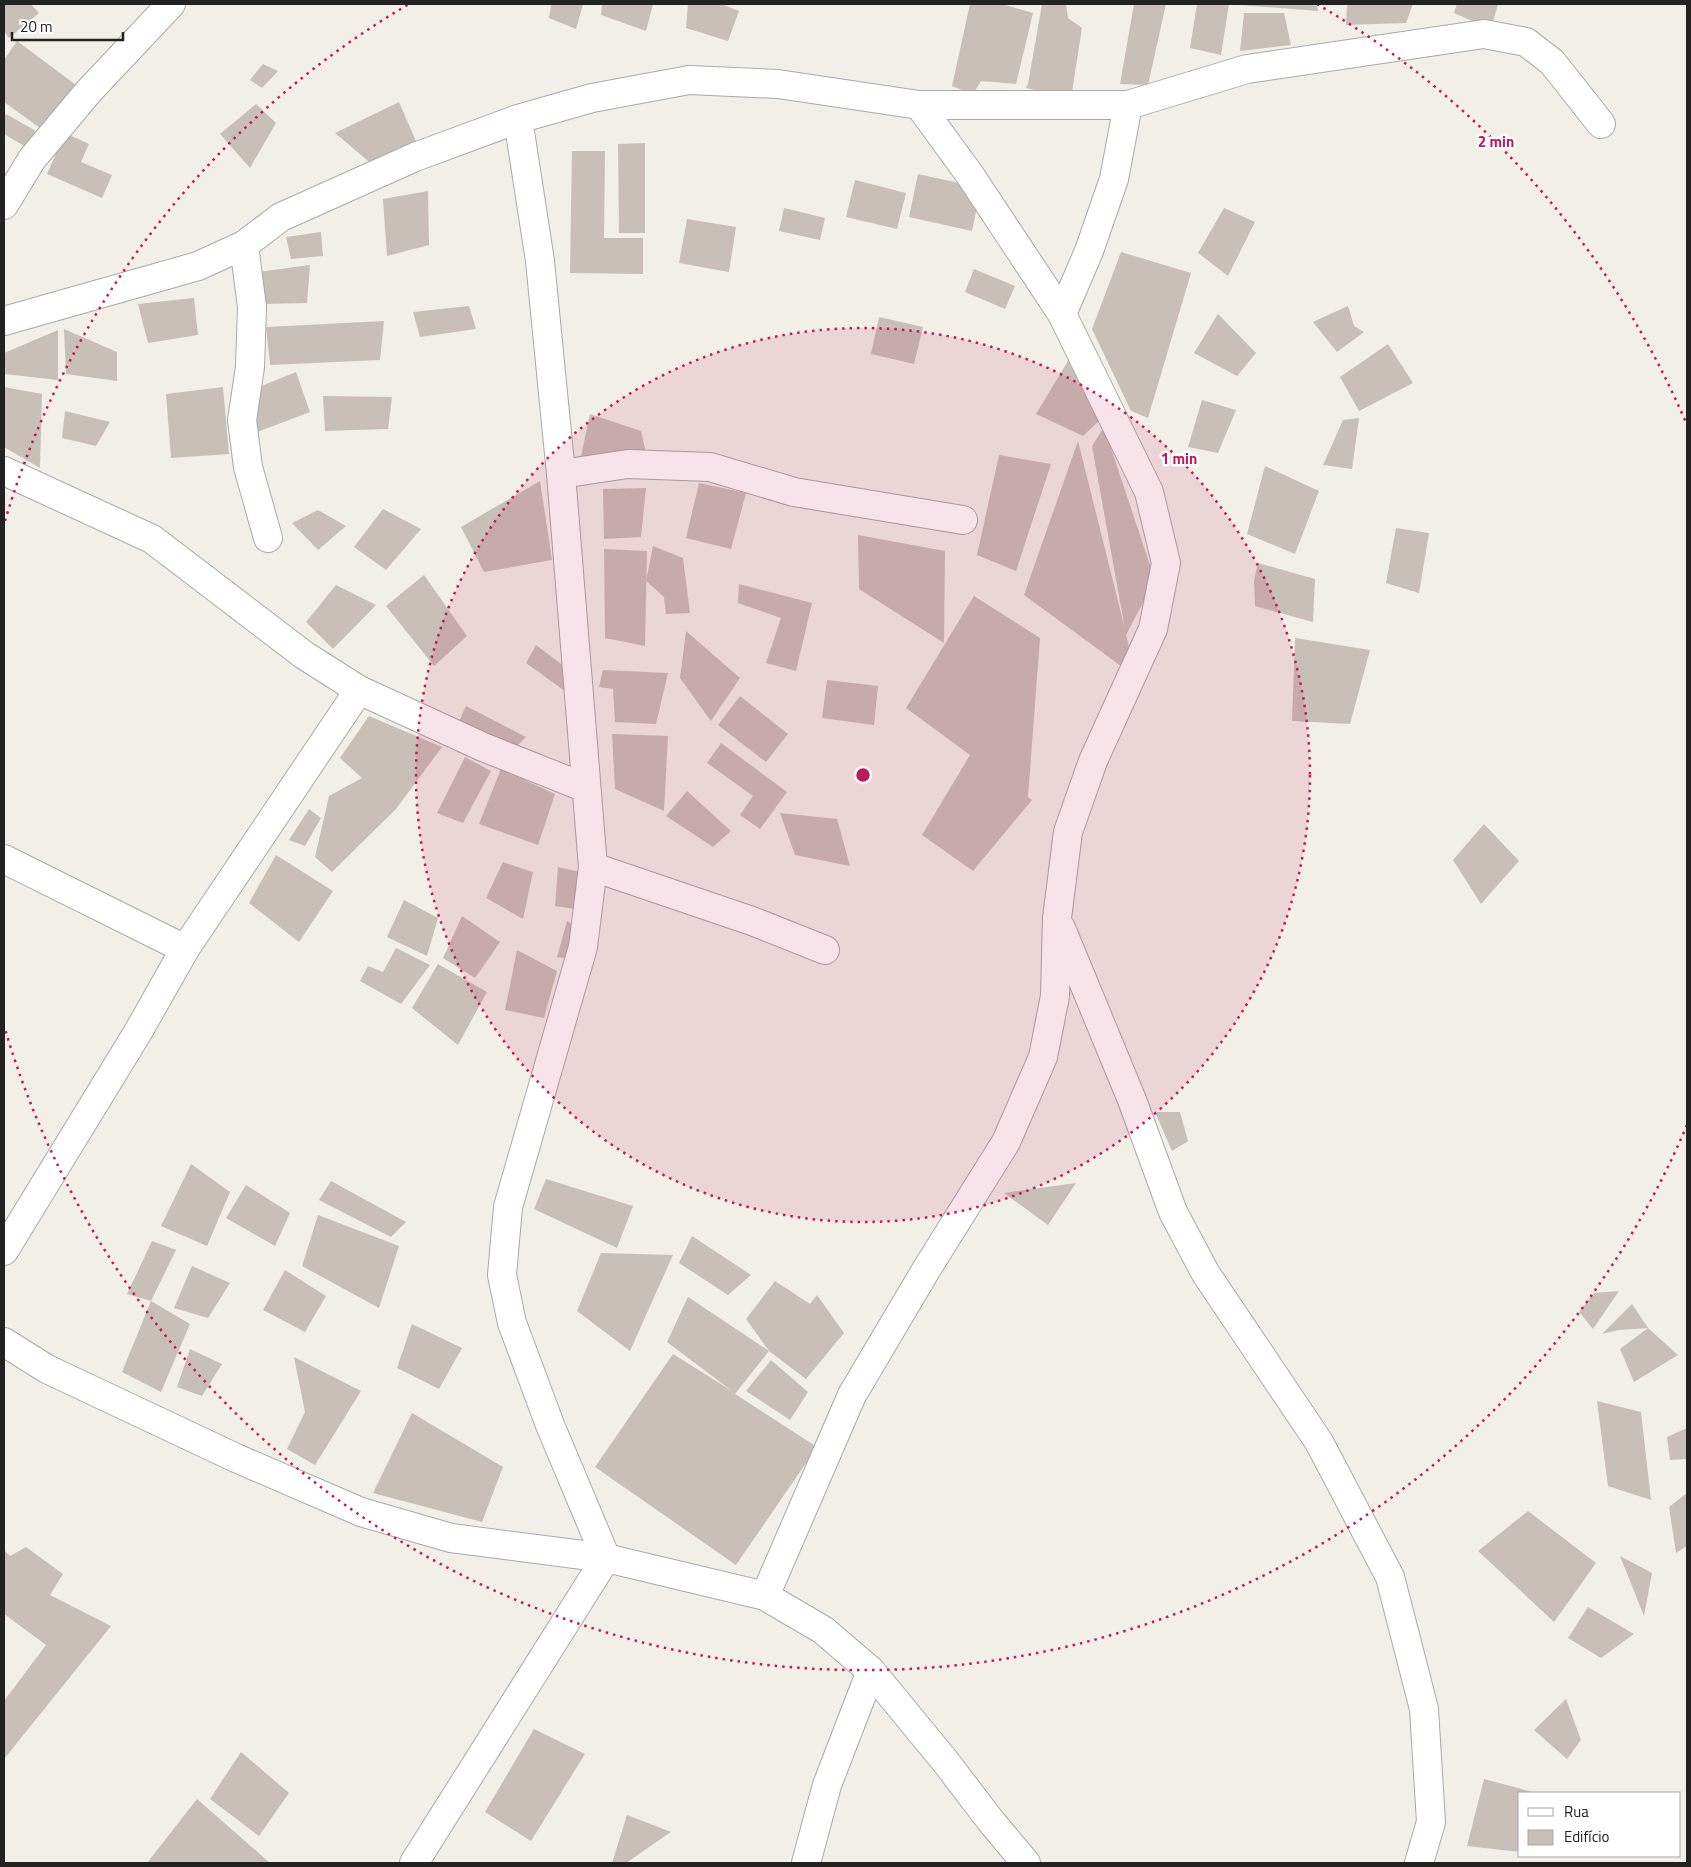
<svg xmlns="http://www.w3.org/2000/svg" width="1691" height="1867" viewBox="0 0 1691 1867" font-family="'Titillium Web',sans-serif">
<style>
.building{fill:#c7bfb8}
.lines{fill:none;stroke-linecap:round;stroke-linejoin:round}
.minor-casing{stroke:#a9a9a9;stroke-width:30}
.minor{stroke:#fff;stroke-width:28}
.ring{fill:none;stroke:#c2185b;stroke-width:2.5;stroke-dasharray:2.5 5}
.centre{fill:#c2185b;stroke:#fff;stroke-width:2.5}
.ring-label{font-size:15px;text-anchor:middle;font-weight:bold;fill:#c2185b;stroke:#fff;stroke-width:5;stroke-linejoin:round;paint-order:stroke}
</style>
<rect width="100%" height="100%" fill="#f2efe9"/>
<g class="building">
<polygon points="4,4 31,4 39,13 9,38 4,31"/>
<polygon points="551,4 583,4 576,29 549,18"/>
<polygon points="602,4 653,4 646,31 601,15"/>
<polygon points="688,4 721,4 739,11 728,41 686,28"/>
<polygon points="970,4 1002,4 1033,13 1016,84 981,81 973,94 952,86"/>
<polygon points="1042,4 1066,4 1068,18 1082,28 1071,98 1026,88 1028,84"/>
<polygon points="1134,4 1166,4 1148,85 1120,84"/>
<polygon points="1197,4 1229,4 1221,55 1190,48"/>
<polygon points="1240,4 1317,4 1318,11 1240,5"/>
<polygon points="1347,4 1413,4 1406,23 1346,25"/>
<polygon points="1457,4 1498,4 1491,29 1454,13"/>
<polygon points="1244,13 1284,13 1291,45 1240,51"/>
<polygon points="17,41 80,88 47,133 4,102 4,60"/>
<polygon points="263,64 278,71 262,88 250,80"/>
<polygon points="399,102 419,148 373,165 335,133"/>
<polygon points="256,104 276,123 250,168 220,134"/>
<polygon points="6,114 36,131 26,147 4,134 4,118"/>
<polygon points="65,133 89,144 81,162 112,175 102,198 47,174"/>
<polygon points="645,143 645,233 619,233 618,144"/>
<polygon points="572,151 605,151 604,238 643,238 643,274 570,273"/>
<polygon points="918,174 981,188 972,231 909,217"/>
<polygon points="855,180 906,193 897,229 846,217"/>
<polygon points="428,191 429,245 387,256 383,199"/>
<polygon points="784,208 825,218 820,240 779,231"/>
<polygon points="1224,208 1255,222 1228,276 1198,253"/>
<polygon points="687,219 736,227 729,272 679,263"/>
<polygon points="321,232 323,256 291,259 286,237"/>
<polygon points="1121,252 1191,273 1148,418 1131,411 1092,329"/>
<polygon points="310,265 307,303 264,304 251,273"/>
<polygon points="974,269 1015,286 1005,309 965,292"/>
<polygon points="194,298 198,335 148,343 138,304"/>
<polygon points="469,306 476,329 420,337 413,312"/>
<polygon points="1348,306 1354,326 1364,332 1337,352 1313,322"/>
<polygon points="1218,314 1256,353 1237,376 1194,353"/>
<polygon points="879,317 923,327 914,364 871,354"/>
<polygon points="384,321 380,360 270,365 266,327"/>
<polygon points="64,329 117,352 117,381 66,374"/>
<polygon points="58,330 58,380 4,374 4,353"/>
<polygon points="1388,344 1413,383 1359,411 1340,377"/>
<polygon points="1071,356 1103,417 1083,436 1036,414"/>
<polygon points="296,372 310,412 247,436 254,389"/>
<polygon points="4,387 42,394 40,468 4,447"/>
<polygon points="223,387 229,454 171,458 166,394"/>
<polygon points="323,396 392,397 388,429 325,431"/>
<polygon points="1202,400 1236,410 1218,453 1188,447"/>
<polygon points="65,411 110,422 96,446 62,438"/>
<polygon points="590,414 641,431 646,453 581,456"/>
<polygon points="1359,418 1352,469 1323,465 1343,420"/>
<polygon points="1104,427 1155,580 1126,635 1135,669 1121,666 1024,595 1078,441 1125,629 1092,446"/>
<polygon points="999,455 1051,464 1016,571 977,555"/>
<polygon points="1265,466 1319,491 1295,554 1247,534"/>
<polygon points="540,481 552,560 484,572 461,527"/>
<polygon points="699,483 746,493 731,549 686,538"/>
<polygon points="646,488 641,537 604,539 603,489"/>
<polygon points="383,509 421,529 386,570 354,547"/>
<polygon points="318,510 346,526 318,550 292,523"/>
<polygon points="1396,528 1429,533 1419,593 1386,583"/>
<polygon points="858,535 945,551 944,643 859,589"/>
<polygon points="653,546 683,558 690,613 666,614 664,597 646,581"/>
<polygon points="604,549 647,551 645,646 605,638"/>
<polygon points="1258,563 1315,579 1313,622 1255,606 1254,580"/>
<polygon points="424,575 467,636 434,666 386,606"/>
<polygon points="739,584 812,603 796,671 766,663 781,618 738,603"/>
<polygon points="336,585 376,605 333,649 306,622"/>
<polygon points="974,596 1040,638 1028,797 1032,800 973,871 922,835 970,755 906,708"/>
<polygon points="686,631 740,678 711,721 680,678"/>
<polygon points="1295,638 1370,650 1350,724 1292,721"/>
<polygon points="536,645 569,670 572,696 526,663"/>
<polygon points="603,670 668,673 656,724 615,722 613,689 599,687"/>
<polygon points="827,680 878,686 874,725 822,718"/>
<polygon points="740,696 788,734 766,762 718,725"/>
<polygon points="466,706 526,737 511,752 458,724"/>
<polygon points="369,716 442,747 396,809 332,872 315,857 329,796 362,778 340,758"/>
<polygon points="612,734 668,736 664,811 615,789"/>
<polygon points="721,743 787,792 760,829 740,815 753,796 707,763"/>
<polygon points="465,757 491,771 463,823 437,813"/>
<polygon points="501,769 555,794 538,845 479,824"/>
<polygon points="687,791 731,831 713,847 666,816"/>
<polygon points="309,809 321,818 305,846 289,840"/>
<polygon points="780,813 837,819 850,866 795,855"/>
<polygon points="1484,824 1519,861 1481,904 1453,860"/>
<polygon points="276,855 333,891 299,942 249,903"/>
<polygon points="503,862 533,872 523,919 486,898"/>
<polygon points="558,867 585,873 582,910 555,906"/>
<polygon points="404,900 438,918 427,956 387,937"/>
<polygon points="462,916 500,942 475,978 443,958"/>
<polygon points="567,921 577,927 572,959 557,957"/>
<polygon points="396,948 430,965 401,1004 360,981 368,966 383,972"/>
<polygon points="517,950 557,971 544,1018 505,1010"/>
<polygon points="438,964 487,992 458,1045 412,1008"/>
<polygon points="1155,1112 1180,1112 1188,1141 1172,1151"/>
<polygon points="191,1164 230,1192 207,1246 161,1226"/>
<polygon points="546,1179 633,1206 617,1248 534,1209"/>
<polygon points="331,1181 406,1222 391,1237 319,1200"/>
<polygon points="1076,1183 1048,1225 1004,1193"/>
<polygon points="246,1185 290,1213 275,1246 226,1218"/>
<polygon points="318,1215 399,1246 379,1308 302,1266"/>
<polygon points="692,1236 751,1275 728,1295 679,1263"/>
<polygon points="152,1241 176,1250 151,1301 127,1294"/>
<polygon points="601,1253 673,1255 630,1351 577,1311"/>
<polygon points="192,1266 230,1283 208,1318 174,1308"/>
<polygon points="285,1270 326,1296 305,1332 263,1310"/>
<polygon points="775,1281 810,1304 817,1295 844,1333 806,1379 769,1351 746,1319"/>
<polygon points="1619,1291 1593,1329 1579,1312 1594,1293"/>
<polygon points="688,1297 769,1351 735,1394 817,1447 736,1565 595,1467 673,1354 732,1391 667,1342"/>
<polygon points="151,1301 190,1324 161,1392 122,1372"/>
<polygon points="1632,1304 1648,1328 1619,1330 1602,1334"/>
<polygon points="412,1324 462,1348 439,1389 397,1368"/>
<polygon points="1648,1328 1678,1355 1634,1382 1620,1349"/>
<polygon points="190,1349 222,1364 202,1396 177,1387"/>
<polygon points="294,1357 361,1391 315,1465 287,1449 305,1412"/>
<polygon points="771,1360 808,1392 790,1420 746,1391"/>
<polygon points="1597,1401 1641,1412 1651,1500 1608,1486"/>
<polygon points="412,1413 503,1467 482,1522 373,1493"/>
<polygon points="1687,1428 1687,1459 1670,1460 1667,1437"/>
<polygon points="1687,1493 1687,1546 1676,1553 1669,1507"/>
<polygon points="1528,1511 1596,1563 1554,1622 1478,1551"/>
<polygon points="26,1547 63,1574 50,1595 111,1626 4,1759 4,1701 46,1645 4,1614 4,1550 10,1556"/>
<polygon points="1620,1556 1652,1573 1644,1616"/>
<polygon points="1588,1607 1634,1634 1601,1658 1568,1638"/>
<polygon points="1566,1699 1581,1740 1567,1759 1534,1730"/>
<polygon points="534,1729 585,1754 531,1841 485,1812"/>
<polygon points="241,1752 289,1793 259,1836 210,1799"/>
<polygon points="1484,1779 1536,1793 1520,1793 1520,1852 1467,1846"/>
<polygon points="197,1799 270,1863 147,1863"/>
<polygon points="627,1815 671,1832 626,1863 612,1863"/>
</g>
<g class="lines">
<g class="minor-casing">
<g id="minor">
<polyline points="4,205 32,159 89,91 171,4"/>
<polyline points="244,245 252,307 250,367 242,420 248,467 268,538"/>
<polyline points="1062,314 1089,251 1114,179 1128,105"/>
<polyline points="4,321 198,266 244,245 281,217 415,157 518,119 592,98 689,80 778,84 919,105 1128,105 1247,69 1484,34 1526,42 1552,62 1601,124"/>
<polyline points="4,471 152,539 304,655 359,690 483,747 586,788"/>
<polyline points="561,474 628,464 710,467 794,492 963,520"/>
<polyline points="4,859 185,949"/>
<polyline points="593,867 752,921 825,950"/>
<polyline points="1061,928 1132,1100 1173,1212 1206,1274 1319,1442 1390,1577 1424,1709 1431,1822 1419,1863"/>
<polyline points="4,1251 138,1032 185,949 359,690"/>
<polyline points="4,1342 47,1369 236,1458 361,1512 451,1538 606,1558 765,1596 823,1630 871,1671 945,1761 990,1820 1026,1863"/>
<polyline points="765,1596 852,1395 926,1270 1006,1142 1043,1057 1055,996 1057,918 1068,832 1093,761 1153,629 1166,563 1149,492 1062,314 970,175 919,105"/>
<polyline points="414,1863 606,1558 550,1425 512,1323 502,1275 508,1207 583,947 593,867 561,474 540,261 518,119"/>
<polyline points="806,1863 827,1785 871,1671"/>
</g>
</g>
<use href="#minor" class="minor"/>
</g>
<circle cx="863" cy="775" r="447" fill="#c2185b" fill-opacity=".12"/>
<g class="ring">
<circle cx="863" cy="775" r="447"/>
<path d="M1687 1125A895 895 0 0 1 5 1029M5 521A895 895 0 0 1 409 4M1317 4A895 895 0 0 1 1687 425"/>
</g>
<circle cx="863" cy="775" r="8" class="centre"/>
<g class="ring-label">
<text x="1496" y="147">2 min</text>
<text x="1179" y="464">1 min</text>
</g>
<rect width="1691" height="1867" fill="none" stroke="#222222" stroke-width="10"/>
<rect x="1518" y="1792" width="162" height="65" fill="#ffffff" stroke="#a7a7a7"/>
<rect x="1528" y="1808" width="25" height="8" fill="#ffffff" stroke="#a7a7a7"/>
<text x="1564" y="1817" font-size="15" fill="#222222">Rua</text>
<rect x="1528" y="1830" width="25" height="15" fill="#c7bfb8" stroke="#a7a7a7"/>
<text x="1564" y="1842" font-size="15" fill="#222222">Edifício</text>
<path d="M12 32v8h111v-8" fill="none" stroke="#222222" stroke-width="2.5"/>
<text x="20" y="32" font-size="15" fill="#222222" stroke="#ffffff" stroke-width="4" paint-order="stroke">20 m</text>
</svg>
